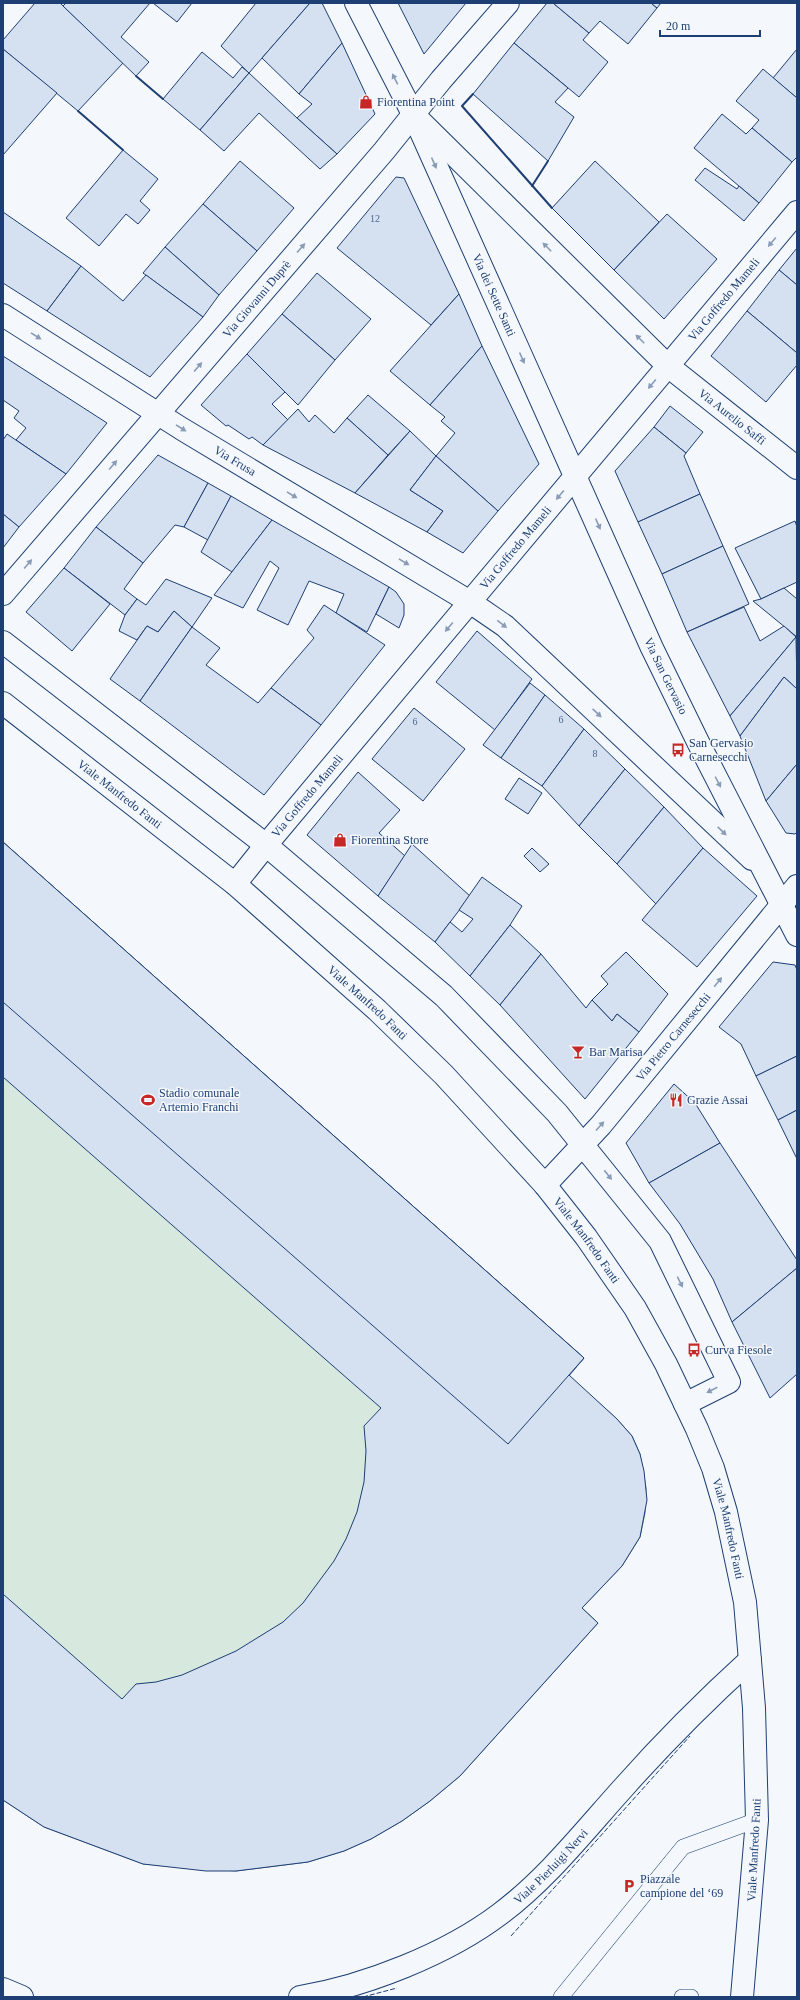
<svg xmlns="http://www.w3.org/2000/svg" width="800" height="2000" viewBox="0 0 800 2000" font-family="Georgia,serif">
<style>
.green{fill:#d7e8df;stroke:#687fa3}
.building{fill:#d5e0f0;stroke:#1d3f73}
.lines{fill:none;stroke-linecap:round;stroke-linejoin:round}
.service-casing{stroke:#1d3f73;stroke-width:16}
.minor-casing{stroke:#1d3f73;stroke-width:24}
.service{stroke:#f4f7fb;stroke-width:15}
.minor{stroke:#f4f7fb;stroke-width:22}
.fence{stroke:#1d3f73;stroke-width:1;stroke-dasharray:5 2;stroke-linecap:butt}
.wall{stroke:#1d3f73;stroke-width:2}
.oneway{fill:#889bb7}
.labels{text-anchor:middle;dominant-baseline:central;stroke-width:3;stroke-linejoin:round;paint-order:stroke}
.number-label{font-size:10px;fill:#4b6792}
.poi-label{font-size:12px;fill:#1d3f73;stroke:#f4f7fb;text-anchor:start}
.street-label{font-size:12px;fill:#1d3f73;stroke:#f4f7fb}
</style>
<rect width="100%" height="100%" fill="#f4f7fb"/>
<polygon class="green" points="3,842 584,1358 569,1376 617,1419 632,1436 640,1454 646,1488 645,1513 640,1537 622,1566 582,1608 598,1623 460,1776 430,1801 402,1821 371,1839 344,1851 308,1862 236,1871 143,1864 44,1827 3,1800"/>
<g class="building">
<polygon points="35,3 60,3 123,63 78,111 3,49 3,40"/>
<polygon points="66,3 150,3 121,37 149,62 136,76 63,6"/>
<polygon points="153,3 192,3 177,22"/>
<polygon points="256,3 310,3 249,73 221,46"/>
<polygon points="310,3 322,3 342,43 299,94 262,58"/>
<polygon points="398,3 466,3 424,54"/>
<polygon points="547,3 553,3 589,33 583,40 608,62 579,97 514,43"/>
<polygon points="553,3 651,3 657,8 628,44 600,21 589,33"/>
<polygon points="651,3 661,3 657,8"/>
<polygon points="342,43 375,114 337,154 297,118 312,104 299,94"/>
<polygon points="514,43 568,88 555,102 574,117 548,161 473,94"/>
<polygon points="3,49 57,93 3,155"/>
<polygon points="797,49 797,98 773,78"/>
<polygon points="202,52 233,78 242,67 249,73 200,130 163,99"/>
<polygon points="763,69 797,98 797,157 792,162 752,128 759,120 736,101"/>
<polygon points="249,73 297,118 337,154 320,169 259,113 224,151 200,130"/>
<polygon points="722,114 746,134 752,128 792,162 759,203 694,148"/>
<polygon points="123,150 158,179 140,201 150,210 138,224 126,214 99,246 66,218"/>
<polygon points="240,161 294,208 257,251 203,204"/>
<polygon points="595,161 659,222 614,270 552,208"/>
<polygon points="705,168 737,189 739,186 759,203 744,221 695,180"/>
<polygon points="396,177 404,178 459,294 431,325 337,248"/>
<polygon points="203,204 257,251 219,295 165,247"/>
<polygon points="3,212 81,266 47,311 3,283"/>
<polygon points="667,214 717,259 664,319 614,270"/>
<polygon points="165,247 219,295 203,317 143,273"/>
<polygon points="797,248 797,285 779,270"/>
<polygon points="81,266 123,301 146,275 203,317 150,377 47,311"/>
<polygon points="779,270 797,285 797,353 747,311"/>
<polygon points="317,273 371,319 335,360 282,314"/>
<polygon points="459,294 482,346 430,405 390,371"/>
<polygon points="747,311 797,353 797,365 766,402 711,356"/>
<polygon points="282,314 335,360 298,405 247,354"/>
<polygon points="482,346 539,464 498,511 436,456 455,433 441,421 445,417 430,405"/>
<polygon points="247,354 285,392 272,404 288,420 263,445 252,437 249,439 228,425 226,426 201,405"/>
<polygon points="3,356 107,423 66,474 16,440 26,428 14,418 19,411 3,400"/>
<polygon points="368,395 410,431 388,455 347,418"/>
<polygon points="670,406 703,432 686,453 654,427"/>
<polygon points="298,409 309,422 315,415 334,433 347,418 388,455 355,493 263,445"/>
<polygon points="654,427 686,453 684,456 700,494 638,522 615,471"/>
<polygon points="410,431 436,456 410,490 443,511 427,532 355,493"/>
<polygon points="7,434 66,474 19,527 3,514 3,440"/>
<polygon points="158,455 208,483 184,527 175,525 143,563 96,527"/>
<polygon points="436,456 498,511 463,553 427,532 443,511 410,490"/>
<polygon points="208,483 231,496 208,540 184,527"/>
<polygon points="700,494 723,546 662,574 638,522"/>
<polygon points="231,496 272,520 232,572 201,552"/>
<polygon points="3,514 19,527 3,548"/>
<polygon points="272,520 389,587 367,632 336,613 344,594 309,581 288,625 257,610 279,568 270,561 243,608 214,595"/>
<polygon points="795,521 797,527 797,582 761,599 735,548"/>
<polygon points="96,527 143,563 124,589 137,599 125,615 64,568"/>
<polygon points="723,546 749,604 687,632 662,574"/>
<polygon points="64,568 110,604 72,651 26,612"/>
<polygon points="166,579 212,598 192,627 174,611 158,632 147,626 137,640 119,631 125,615 137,599 146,605"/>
<polygon points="389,587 396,592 404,604 404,615 399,628 376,614"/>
<polygon points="784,588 797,599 797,637 753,601 761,599"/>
<polygon points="324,605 385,645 321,725 271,688 314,638 307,630"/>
<polygon points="744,607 760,641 784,626 796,637 730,716 687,632"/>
<polygon points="174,611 192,627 140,701 110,679 147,626 158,632"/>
<polygon points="192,627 220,648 206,665 258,703 271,688 321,725 264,795 140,701"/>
<polygon points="477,631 532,679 495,730 436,682"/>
<polygon points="796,637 797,689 784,677 740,736 730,716"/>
<polygon points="784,677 797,689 797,764 766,801 740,736"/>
<polygon points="530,683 545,695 501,758 483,745"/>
<polygon points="545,695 584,729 542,786 501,758"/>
<polygon points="414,708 465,749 423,801 372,759"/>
<polygon points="584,729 625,769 579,826 542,786"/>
<polygon points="797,764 797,832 795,834 786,833 766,801"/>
<polygon points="625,769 664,807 617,864 579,826"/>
<polygon points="358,772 400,810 379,833 405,856 378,896 307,835"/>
<polygon points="519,778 542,793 528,814 505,799"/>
<polygon points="664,807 703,848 656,904 617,864"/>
<polygon points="3,842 584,1358 569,1375 617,1419 632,1436 640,1454 644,1471 647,1500 640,1537 622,1566 582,1608 598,1623 460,1776 430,1801 402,1821 371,1839 344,1851 308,1862 236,1871 206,1871 143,1864 44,1827 3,1800 3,1594 122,1699 136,1684 156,1682 182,1675 236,1651 283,1622 303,1603 334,1561 346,1539 357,1512 364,1482 366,1451 364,1426 381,1408 3,1077"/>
<polygon points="3,842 584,1358 508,1444 3,1002"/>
<polygon points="412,844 470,896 435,942 378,896"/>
<polygon points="532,848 549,864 540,872 524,856"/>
<polygon points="703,848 757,896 697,967 642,920"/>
<polygon points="482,877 522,906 510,925 470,976 435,942 450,922 462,932 473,919 459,910"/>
<polygon points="510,925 541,954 500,1005 470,976"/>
<polygon points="626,952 668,994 639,1032 617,1014 612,1021 592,1000 608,984 601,976"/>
<polygon points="541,954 586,1008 592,1000 612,1021 617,1014 639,1032 585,1099 500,1005"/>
<polygon points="773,962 795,965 797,970 797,1056 756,1076 741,1044 719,1027"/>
<polygon points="797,1056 797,1110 778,1120 756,1076"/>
<polygon points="674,1084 695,1103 720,1143 649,1183 626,1143"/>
<polygon points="797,1110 797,1159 778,1120"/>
<polygon points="720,1143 797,1260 797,1268 732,1322 713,1279 680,1224 649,1183"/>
<polygon points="797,1268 797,1374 770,1398 732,1322"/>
</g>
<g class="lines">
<g class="service-casing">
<g id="service">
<polyline points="561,1997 683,1847 757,1820"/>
<polyline points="682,1997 691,1997"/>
</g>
</g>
<g class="minor-casing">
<g id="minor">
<path id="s1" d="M 356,3 L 413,114 L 652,648 L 698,742 L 797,935"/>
<path id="s2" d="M 421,122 L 668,366 L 797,468"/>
<path id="s3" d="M 3,315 L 182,429 L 470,602 L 505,626 L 752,859"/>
<path id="s4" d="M 3,594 L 384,151 L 441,80 L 508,3"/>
<polyline points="3,642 266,845 444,996 557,1113 660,1241 729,1382 685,1404"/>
<path id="s5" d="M 3,703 L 235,884 L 377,1010 L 444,1075 L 545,1185 L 586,1237 L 635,1308 L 666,1364 L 697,1429 L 713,1468 L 726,1512 L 745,1602 L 754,1708 L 757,1820 L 742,1997"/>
<path id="s6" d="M 235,884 L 266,845 L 797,212"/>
<path id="s7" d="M 545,1185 L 601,1125 L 797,886"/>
<polyline points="3,1989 22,1997"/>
<path id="s8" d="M 300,1997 C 366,1986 447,1954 500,1914 C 547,1879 585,1830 624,1787 C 664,1742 706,1700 750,1660"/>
</g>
</g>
<use href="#service" class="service"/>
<use href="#minor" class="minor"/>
<g class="fence">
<polyline points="511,1936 690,1736"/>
<polyline points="363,1997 397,1988"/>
</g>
<g class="wall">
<polyline points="136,76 163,99"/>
<polyline points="473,94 462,106 552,208"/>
<polyline points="78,111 123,150"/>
<polyline points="532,186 548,161"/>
</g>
</g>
<defs><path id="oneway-solid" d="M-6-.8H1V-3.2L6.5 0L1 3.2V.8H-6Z"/></defs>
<g class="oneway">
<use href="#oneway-solid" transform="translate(395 79) rotate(-117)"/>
<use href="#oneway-solid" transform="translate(434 163) rotate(66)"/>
<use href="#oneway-solid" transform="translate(772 242) rotate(130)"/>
<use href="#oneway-solid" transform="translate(547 247) rotate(-135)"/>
<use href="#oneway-solid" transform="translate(301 248) rotate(-49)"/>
<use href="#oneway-solid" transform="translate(36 336) rotate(32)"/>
<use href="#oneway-solid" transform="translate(640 339) rotate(-135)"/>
<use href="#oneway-solid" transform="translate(522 358) rotate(66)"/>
<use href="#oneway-solid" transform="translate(198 367) rotate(-49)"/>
<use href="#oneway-solid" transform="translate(652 384) rotate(130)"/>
<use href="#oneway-solid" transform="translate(181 428) rotate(32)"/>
<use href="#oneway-solid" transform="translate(113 465) rotate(-50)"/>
<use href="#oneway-solid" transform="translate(292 495) rotate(31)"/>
<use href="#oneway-solid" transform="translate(560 495) rotate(130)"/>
<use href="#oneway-solid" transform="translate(598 524) rotate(66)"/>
<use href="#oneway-solid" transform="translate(404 562) rotate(31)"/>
<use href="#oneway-solid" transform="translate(28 564) rotate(-50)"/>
<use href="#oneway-solid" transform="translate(502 624) rotate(38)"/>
<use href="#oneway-solid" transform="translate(449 627) rotate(130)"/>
<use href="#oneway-solid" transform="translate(597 713) rotate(43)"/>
<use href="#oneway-solid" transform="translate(718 782) rotate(62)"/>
<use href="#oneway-solid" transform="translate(722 831) rotate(44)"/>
<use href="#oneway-solid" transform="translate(718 982) rotate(-51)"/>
<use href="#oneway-solid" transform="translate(600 1126) rotate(-48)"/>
<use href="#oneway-solid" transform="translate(608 1175) rotate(52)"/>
<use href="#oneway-solid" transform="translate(680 1282) rotate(64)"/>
<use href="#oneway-solid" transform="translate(712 1390) rotate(153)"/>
</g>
<defs>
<g id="shop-bare" transform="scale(1.08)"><path d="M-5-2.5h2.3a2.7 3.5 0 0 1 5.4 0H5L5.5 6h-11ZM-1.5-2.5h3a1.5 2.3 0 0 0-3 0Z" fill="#c62828" stroke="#f4f7fb" stroke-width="2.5" paint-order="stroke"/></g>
<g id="bus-bare" transform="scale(1.08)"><path d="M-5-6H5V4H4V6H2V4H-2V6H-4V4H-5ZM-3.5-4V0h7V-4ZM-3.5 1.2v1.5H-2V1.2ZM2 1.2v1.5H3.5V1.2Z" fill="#c62828" stroke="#f4f7fb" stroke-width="2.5" paint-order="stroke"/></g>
<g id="bar-bare" transform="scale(1.08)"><path d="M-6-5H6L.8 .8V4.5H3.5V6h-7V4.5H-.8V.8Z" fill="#c62828" stroke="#f4f7fb" stroke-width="2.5" paint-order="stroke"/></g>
<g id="stadium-bare" transform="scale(1.08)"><path d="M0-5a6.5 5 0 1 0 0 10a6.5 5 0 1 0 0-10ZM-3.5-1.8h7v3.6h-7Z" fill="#c62828" stroke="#f4f7fb" stroke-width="2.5" paint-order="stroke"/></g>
<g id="restaurant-bare" transform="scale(1.08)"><path d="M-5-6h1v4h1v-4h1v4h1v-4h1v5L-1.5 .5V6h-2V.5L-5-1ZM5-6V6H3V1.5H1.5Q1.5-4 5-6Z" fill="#c62828" stroke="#f4f7fb" stroke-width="2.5" paint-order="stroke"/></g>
<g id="parking-bare" transform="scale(1.08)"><path d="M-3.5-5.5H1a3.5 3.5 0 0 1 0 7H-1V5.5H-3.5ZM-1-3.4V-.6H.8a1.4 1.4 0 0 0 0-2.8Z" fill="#c62828" stroke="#f4f7fb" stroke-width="2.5" paint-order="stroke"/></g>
</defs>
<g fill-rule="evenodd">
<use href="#shop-bare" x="366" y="102"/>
<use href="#bus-bare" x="678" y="750"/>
<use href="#shop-bare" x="340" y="840"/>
<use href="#bar-bare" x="578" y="1052"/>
<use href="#stadium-bare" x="148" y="1100"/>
<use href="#restaurant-bare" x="676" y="1100"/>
<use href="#bus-bare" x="694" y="1350"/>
<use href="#parking-bare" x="629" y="1886"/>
</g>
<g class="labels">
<g class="number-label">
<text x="375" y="218">12</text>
<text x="561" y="719">6</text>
<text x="415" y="721">6</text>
<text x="595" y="753">8</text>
</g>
<g class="poi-label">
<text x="377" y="102">Fiorentina Point</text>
<text x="689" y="743">San Gervasio<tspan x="689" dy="14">Carnesecchi</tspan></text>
<text x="351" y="840">Fiorentina Store</text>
<text x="589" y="1052">Bar Marisa</text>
<text x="159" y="1093">Stadio comunale<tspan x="159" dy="14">Artemio Franchi</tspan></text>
<text x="687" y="1100">Grazie Assai</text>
<text x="705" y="1350">Curva Fiesole</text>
<text x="640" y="1879">Piazzale<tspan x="640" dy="14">campione del ‘69</tspan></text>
</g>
<g class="street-label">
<text stroke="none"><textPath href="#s1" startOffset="323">Via dei Sette Santi</textPath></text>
<text stroke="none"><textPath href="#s4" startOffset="389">Via Giovanni Duprè</textPath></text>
<text stroke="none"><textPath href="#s6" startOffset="762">Via Goffredo Mameli</textPath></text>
<text stroke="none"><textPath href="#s2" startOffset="429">Via Aurelio Saffi</textPath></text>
<text stroke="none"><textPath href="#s3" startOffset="274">Via Frusa</textPath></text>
<text stroke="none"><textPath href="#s6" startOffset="438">Via Goffredo Mameli</textPath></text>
<text stroke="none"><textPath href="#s1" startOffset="741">Via San Gervasio</textPath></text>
<text stroke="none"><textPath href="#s5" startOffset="148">Viale Manfredo Fanti</textPath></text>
<text stroke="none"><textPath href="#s6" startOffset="114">Via Goffredo Mameli</textPath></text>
<text stroke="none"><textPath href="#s5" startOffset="472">Viale Manfredo Fanti</textPath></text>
<text stroke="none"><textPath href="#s7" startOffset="196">Via Pietro Carnesecchi</textPath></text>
<text stroke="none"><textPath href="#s5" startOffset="796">Viale Manfredo Fanti</textPath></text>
<text stroke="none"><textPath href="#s5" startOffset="1120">Viale Manfredo Fanti</textPath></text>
<text transform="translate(754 1850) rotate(-87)">Viale Manfredo Fanti</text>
<text stroke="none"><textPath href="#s8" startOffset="288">Viale Pierluigi Nervi</textPath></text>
</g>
</g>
<rect width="800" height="2000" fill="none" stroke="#1d3f73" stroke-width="8"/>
<path d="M660 30v6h100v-6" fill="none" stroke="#1d3f73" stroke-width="2"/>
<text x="666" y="30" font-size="12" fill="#1d3f73" stroke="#f4f7fb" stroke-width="3" paint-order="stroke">20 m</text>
</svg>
